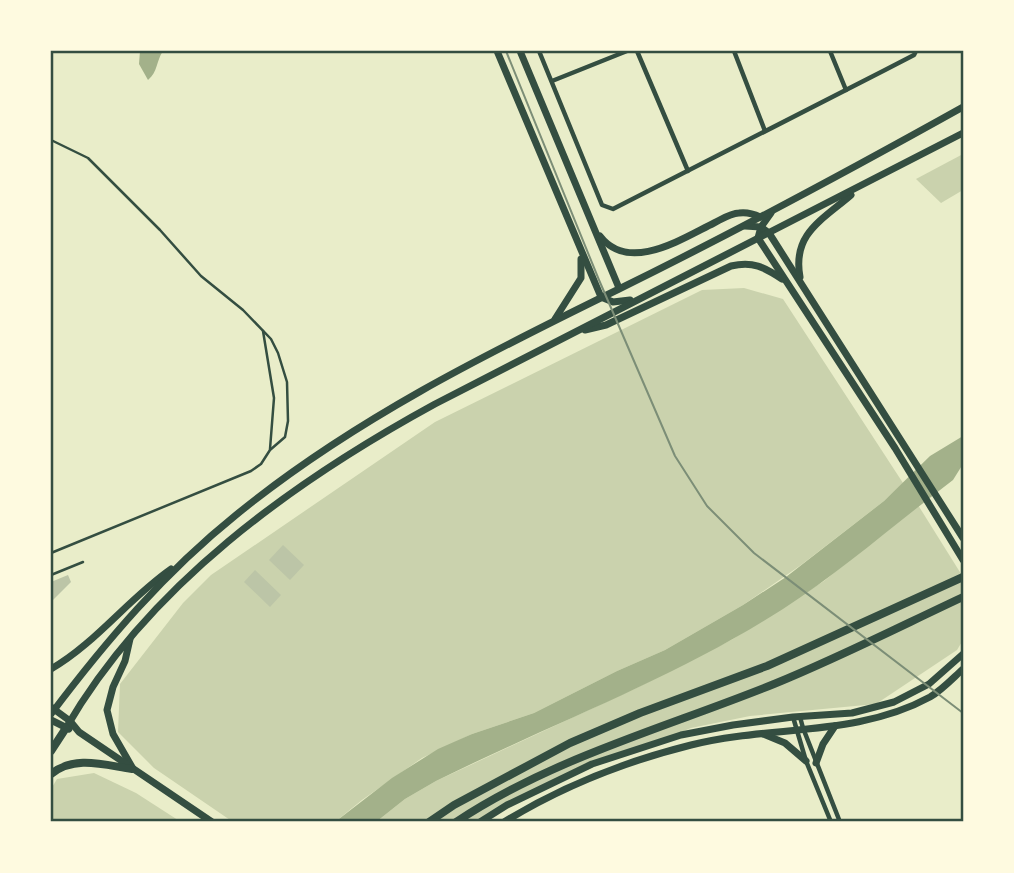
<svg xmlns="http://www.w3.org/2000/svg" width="1014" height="873" viewBox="0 0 1014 873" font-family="Inter,sans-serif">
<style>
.green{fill:#cad2ad}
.water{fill:#a3b18a}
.building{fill:#bcc5a7}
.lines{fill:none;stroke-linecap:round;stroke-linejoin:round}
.service{stroke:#344e41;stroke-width:2.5}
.minor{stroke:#344e41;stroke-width:4.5}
.primary{stroke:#344e41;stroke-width:7}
.motorway{stroke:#344e41;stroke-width:8}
.tram{stroke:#7c8e77;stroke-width:2}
.neatline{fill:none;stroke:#344e41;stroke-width:2.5}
</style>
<rect width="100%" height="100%" fill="#e9edc9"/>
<g class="green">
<polygon points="963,154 963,190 941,203 916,179"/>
<polygon points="744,288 783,299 903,483 884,501 801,565 743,605 665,650 617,671 534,713 472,734 422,758 362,800 335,822 233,822 154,768 118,732 120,684 183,603 211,575 435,422 702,290"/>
<polygon points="918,505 963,577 963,640 957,650 876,704 750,716 691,728 510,801 476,822 376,822 405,799 436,781 634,689 733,639 824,581"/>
<polygon points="94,773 136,793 181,822 51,822 51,789 57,779"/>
</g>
<g class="water">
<path d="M 140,51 L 163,51 C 156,61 158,72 148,80 L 139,64 Z"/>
<path d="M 963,436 L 963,464 L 953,480 C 896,523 843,570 783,609 C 674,679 551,724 436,781 L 405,799 L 376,822 L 335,822 L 392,778 L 438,749 L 472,734 L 534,713 L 617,671 L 665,650 L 743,605 L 786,577 L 884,501 L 930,456 Z"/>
</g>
<g class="building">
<polygon points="283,545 304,565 290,580 269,560"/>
<polygon points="255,570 281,595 270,607 244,582"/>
<polygon points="68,575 71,582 51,602 51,582"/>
</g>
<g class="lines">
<g class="service">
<polyline points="51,140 88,158 160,230 201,276 243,310 271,339 278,353 287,382 288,421 285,437 270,450 261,464 251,471 51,553"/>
<polyline points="263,331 274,398 270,449"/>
<polyline points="51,575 83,562"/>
</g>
<g class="minor">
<polyline points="539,51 602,205 613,209 885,70 914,55 916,51"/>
<polyline points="637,51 688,171"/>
<polyline points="734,51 765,131"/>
<polyline points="830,51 846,90"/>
<polyline points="552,81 627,51"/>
<polyline points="793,717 806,761 831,822"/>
<polyline points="800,717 803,728 840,822"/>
</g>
<g class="primary">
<polyline points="497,51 601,297"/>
<polyline points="520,51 619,288"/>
<polyline points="771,213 761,227 758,238 895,448 963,560"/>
<polyline points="745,226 761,227 769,233 963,538"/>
<path d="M 600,236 C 629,274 683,238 714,223 C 722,219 731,213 739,213 C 747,212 754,214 760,217"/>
<path d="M 800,277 C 792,234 822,220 851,195"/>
<polyline points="601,297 613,302 630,300"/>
<polyline points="555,319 581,278 581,259"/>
<path d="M 585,330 L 606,325 L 731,266 C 753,261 764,267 782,279"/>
<polyline points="130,639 125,661 113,687 107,710 113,734 132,767"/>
<path d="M 51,669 C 96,643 128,599 171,569"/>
<polyline points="51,707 70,721 79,732 212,822"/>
<path d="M 51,714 C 106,641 165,572 236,515 C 351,421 486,354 619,289 C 735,232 850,170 963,107"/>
<polyline points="51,720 69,729"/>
<path d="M 66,728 C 149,585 292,482 435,404 L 963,133"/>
<polyline points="763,734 785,743 806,761"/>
<polyline points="816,763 823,744 835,726"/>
<polyline points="480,822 507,805 592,764 681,735 733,725 793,717 852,713 894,702 929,684 963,654"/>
<path d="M 504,822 C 561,787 627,761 691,745 C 770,725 857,737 930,697 C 942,690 953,678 963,669"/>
</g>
<g class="motorway">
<polyline points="51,751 66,728"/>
<path d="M 51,774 C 75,755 104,765 132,769"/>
<polyline points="429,822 454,805 570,743 640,713 767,666 963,577"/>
<path d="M 456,822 C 552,758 668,727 774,684 C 838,658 901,626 963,597"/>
</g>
<polyline class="tram" points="506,51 599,280 675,456 707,506 754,553 963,713"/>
</g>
<rect width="1014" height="873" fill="none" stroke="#fefae0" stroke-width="105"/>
<rect x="52" y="52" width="910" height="768" class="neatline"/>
</svg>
